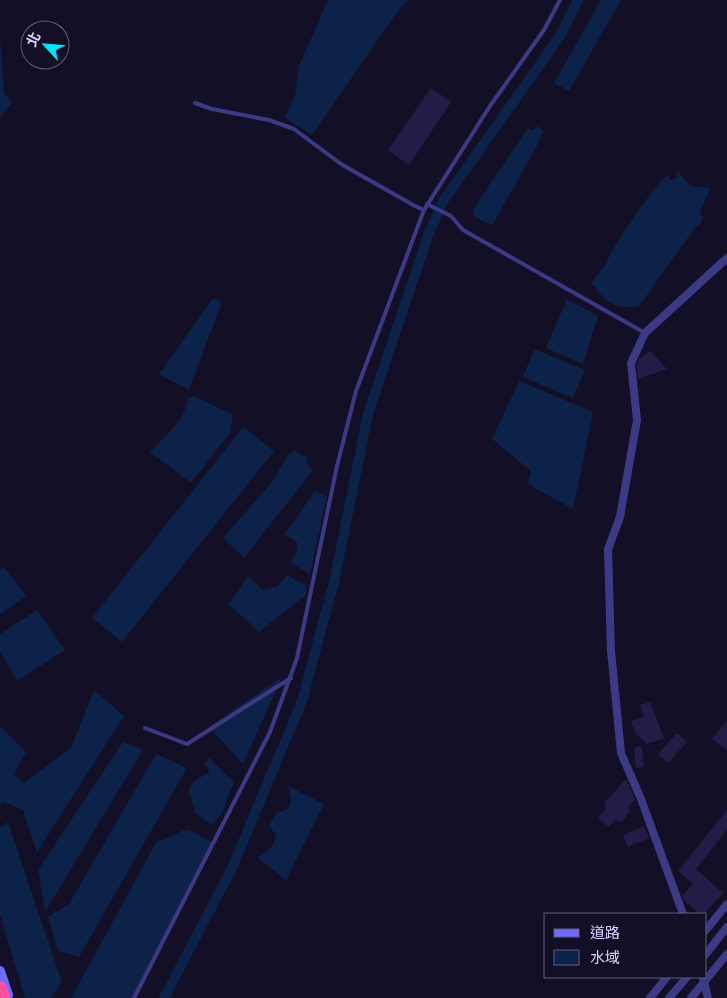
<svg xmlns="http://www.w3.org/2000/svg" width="727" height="998" viewBox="0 0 727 998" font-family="Barlow,'Noto Sans TC',sans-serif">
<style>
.water{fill:#0c2248}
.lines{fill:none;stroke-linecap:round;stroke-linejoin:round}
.canal{stroke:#0c2248;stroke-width:10}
.building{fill:#241b47}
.lane{stroke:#3d3a85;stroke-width:4}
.street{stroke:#3d3a85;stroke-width:8}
.secondary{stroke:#6f6bff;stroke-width:10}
.highway{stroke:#ff4fa3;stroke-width:14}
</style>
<rect width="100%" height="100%" fill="#130f26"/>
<g class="water">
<polygon points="328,0 409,0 400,8 312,135 285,118 295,95 299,66"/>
<polygon points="601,0 621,0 569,91 554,83"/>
<polygon points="0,36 4,93 12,103 0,117"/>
<polygon points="538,126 543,131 536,148 493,224 486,223 474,216 473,211 477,203 528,128 533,131"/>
<path d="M 677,170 L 690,186 L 710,188 L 700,213 L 703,218 L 700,224 L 694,229 L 639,306 C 616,311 604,301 592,283 C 596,276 598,274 603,268 C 607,263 609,256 612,251 C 619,238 658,180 667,176 L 671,180 L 677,178 Z"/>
<polygon points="213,298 222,302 189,390 159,374"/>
<polygon points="567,299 598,316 583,364 546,348"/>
<polygon points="534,349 585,370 573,398 523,377"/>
<polygon points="519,381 593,412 573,509 528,484 531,471 492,439"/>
<path d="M 194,396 L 233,415 L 230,433 L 191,483 L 150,452 C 164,437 186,420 188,398 Z"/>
<polygon points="243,427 274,451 122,642 92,618"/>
<polygon points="295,450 300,455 307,457 307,464 313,470 244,558 223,538 272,482 287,456"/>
<polygon points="315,491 327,496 310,574 291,563 297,551 297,542 285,534"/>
<polygon points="4,568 27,596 0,614 0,569"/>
<polygon points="287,575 306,586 307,594 259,632 229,604 248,576 263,590 277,587"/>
<polygon points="37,610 65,650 17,681 0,651 0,634"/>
<polygon points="282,677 243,764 209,727"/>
<polygon points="94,690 124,716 37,852 23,810 4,802 0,805 0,726 26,752 14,774 24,783 71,748"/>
<polygon points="123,742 143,750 45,912 38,870"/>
<polygon points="156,754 187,768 79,957 58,951 48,917 69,904"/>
<path d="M 209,758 L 234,782 L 221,815 L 212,825 L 195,813 L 189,789 C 196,776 200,780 210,771 L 204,764 Z"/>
<polygon points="288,786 324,804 286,880 258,858 272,847 276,835 269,825 277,813 289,808 291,799"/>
<polygon points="8,822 62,982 51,998 25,998 0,915 0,828"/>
<path d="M 188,829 L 213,843 L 133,998 L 71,998 L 157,841 C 169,840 176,832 188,829 Z"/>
</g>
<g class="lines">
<polyline class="canal" points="164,998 233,866 302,701 334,582 368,414 429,233 444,200 560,36 578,0"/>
</g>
<g class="building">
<polygon points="431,88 451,102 409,165 388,150"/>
<polygon points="650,351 667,369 638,379 637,364 639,359"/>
<polygon points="650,702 664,738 647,744 636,734 631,721 644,717 640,705"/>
<polygon points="727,720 727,750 712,739"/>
<polygon points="677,733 687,742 668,763 658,754"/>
<polygon points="641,746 644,767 636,768 634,747"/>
<polygon points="626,779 635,799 627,808 630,811 621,823 616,819 609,827 598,818 606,809 605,802"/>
<polygon points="727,810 727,830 696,869 723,893 704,914 700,914 684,900 682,896 693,884 678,871"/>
<polygon points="644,826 649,838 628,847 623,836"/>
</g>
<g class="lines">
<g class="lane">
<polyline points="195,103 212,109 269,120 294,129 341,164 415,206 424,210"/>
<polyline points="427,204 451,216 463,230 645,333"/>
<polyline points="145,728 187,744 291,678"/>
<polyline points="134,998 270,732 297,658 337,466 356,391 424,210 490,106 544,30 560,0"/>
</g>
<g class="street">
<polyline points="683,914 641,799 621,753 611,651 608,549 620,517 637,420 631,363 645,333 727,258"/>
<polyline points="706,930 727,904"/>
<polyline points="706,954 727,927"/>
<polyline points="703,978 708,998"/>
<polyline points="650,998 667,977"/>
<polyline points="669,998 687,977"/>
<polyline points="691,998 727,954"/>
</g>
<polyline class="secondary" points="0,971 8,995"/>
<polyline class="highway" points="0,988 3,998"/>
</g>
<rect x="544" y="913" width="162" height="65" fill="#130f26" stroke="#625e7d"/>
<rect x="554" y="929" width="25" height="8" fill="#6f6bff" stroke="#625e7d"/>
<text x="590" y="938" font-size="15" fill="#d9d4ff">道路</text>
<rect x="554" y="950" width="25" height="15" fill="#0c2248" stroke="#625e7d"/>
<text x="590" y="963" font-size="15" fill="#d9d4ff">水域</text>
<g transform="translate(45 45) rotate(296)"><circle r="24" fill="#130f26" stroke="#625e7d"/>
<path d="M0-4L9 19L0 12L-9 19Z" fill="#00e5ff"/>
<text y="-8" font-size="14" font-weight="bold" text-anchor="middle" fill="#d9d4ff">北</text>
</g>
</svg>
